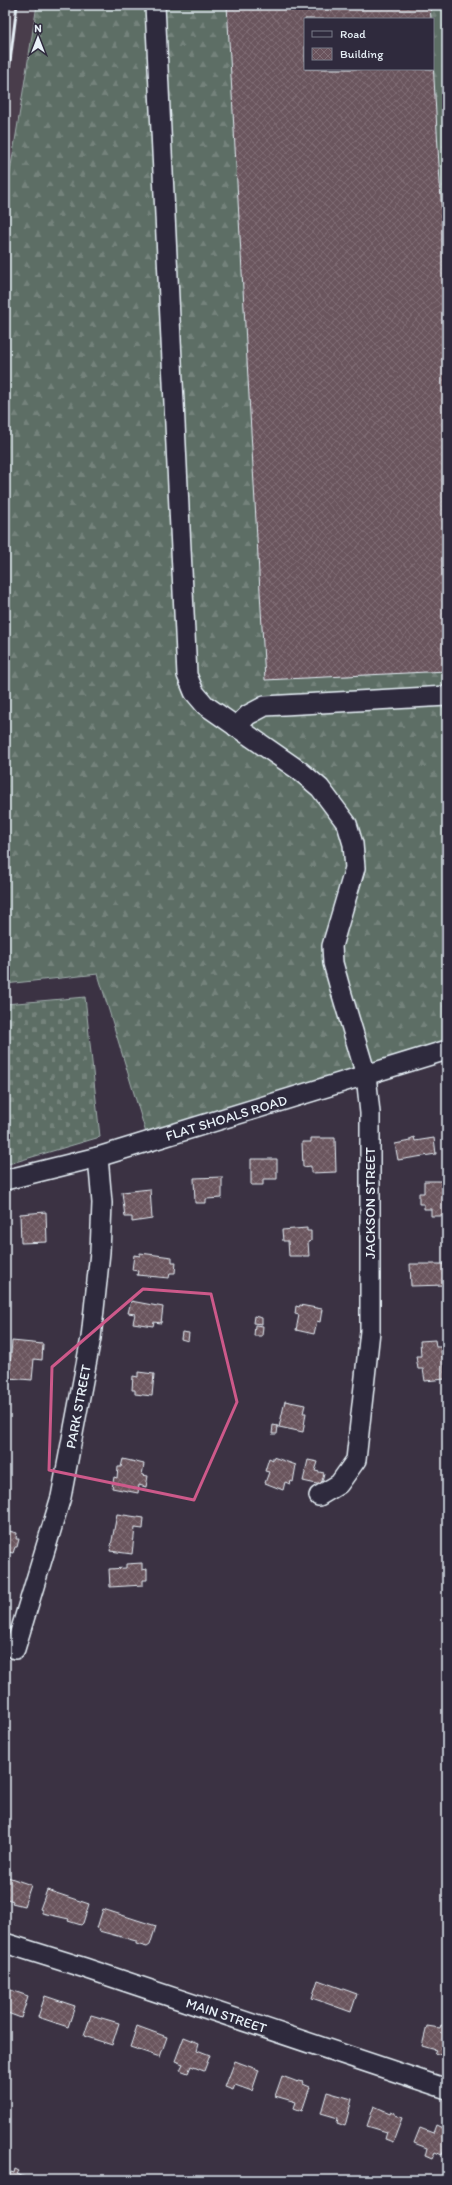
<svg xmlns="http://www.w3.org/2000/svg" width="452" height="2185" viewBox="0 0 452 2185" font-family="Itim,sans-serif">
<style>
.built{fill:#493c4b}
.forest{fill:url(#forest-firs);stroke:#a2b0ae;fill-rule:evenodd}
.cemetery{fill:url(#cemetery-stones);stroke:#a2b0ae}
.building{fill:url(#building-cross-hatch);stroke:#e8f1f8}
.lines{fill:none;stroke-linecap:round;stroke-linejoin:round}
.minor-casing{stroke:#e8f1f8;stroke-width:22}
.minor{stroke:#2f2a3d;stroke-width:19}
.rail{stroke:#e8f1f8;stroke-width:3}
.marked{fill:none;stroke:#cd598a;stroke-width:3;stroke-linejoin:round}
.labels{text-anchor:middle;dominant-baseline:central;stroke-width:3.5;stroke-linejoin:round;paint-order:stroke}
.street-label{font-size:14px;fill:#e8f1f8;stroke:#2f2a3d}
</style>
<defs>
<pattern id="forest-firs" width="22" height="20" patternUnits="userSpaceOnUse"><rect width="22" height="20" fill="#5d6e65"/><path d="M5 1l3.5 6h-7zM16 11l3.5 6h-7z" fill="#74837c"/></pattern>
<pattern id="cemetery-stones" width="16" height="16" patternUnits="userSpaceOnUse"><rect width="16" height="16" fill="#5d6e65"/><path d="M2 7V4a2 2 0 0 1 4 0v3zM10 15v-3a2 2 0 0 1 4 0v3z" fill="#74837c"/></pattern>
<pattern id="building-cross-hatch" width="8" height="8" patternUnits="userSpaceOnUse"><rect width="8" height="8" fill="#6b545d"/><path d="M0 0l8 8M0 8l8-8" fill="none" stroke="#806d75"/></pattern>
</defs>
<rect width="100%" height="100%" fill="#3b3243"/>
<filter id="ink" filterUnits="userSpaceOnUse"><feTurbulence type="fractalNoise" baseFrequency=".025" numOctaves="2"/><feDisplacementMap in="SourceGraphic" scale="8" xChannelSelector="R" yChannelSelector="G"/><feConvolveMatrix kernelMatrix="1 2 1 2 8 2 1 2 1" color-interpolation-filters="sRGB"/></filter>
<g filter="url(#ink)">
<polygon class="built" points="5,5 37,5 5,203"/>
<path class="forest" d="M 37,5 L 447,5 L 447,1047 L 149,1143 L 98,974 L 5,984 L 5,203 ZM 305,19 L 433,19 L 433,69 L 305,69 Z"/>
<polygon class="cemetery" points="85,997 100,1137 5,1165 5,1004"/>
<g class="building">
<polygon points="227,5 430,5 431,19 305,19 305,69 433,69 433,62 447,303 447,671 265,680"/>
<polygon points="414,1137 415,1141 434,1138 436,1154 398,1160 395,1144 410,1141 410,1139"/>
<polygon points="311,1138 335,1138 336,1172 311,1173 311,1166 303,1167 302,1142 311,1142"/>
<polygon points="251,1159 277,1159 277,1179 263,1179 263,1185 251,1185"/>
<polygon points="222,1177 222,1198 206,1199 206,1203 195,1203 194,1178"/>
<polygon points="424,1181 442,1181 442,1188 447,1188 445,1216 431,1216 431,1209 424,1209 424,1204 419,1204 419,1193 424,1193"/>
<polygon points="150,1189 152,1219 132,1222 132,1217 125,1217 122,1192"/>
<polygon points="46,1212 47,1242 21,1243 20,1214"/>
<polygon points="307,1228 307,1231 311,1231 311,1241 308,1242 309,1256 289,1256 288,1241 283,1241 282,1230"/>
<polygon points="140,1253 172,1257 172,1262 176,1262 175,1273 170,1273 169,1278 137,1275 138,1271 132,1270 134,1255 140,1256"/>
<polygon points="410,1264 444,1264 445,1285 411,1286"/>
<polygon points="131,1301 163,1307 161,1323 154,1322 153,1326 133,1323 135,1314 128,1313"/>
<polygon points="300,1305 322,1309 320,1322 317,1321 314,1334 296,1330 299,1315 295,1314 296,1306 299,1307"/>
<polygon points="254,1316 262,1318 262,1324 253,1323"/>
<polygon points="255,1325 263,1326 262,1336 254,1336"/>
<polygon points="182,1332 189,1333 188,1341 181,1339"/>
<polygon points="435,1340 436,1347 441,1347 442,1357 446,1356 446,1365 444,1365 445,1379 425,1381 423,1369 418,1369 416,1356 421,1356 420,1341"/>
<polygon points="12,1341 43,1344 42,1360 34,1359 32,1380 9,1378"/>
<polygon points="138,1372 154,1374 152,1396 135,1394 135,1390 132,1390 133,1376 138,1377"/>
<polygon points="285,1401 305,1405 303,1413 306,1413 303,1432 279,1427"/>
<polygon points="273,1425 278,1426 277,1434 272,1434"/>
<polygon points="273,1457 296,1465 293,1482 291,1481 290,1484 285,1482 283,1490 265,1483 269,1472 265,1471 269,1458 273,1460"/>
<polygon points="123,1459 144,1464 142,1475 148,1476 146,1487 139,1485 138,1493 112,1488 114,1477 117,1478 118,1467 121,1467"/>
<polygon points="308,1460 318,1462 315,1471 324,1473 321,1485 303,1481"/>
<polygon points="117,1514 144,1518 143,1529 135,1528 132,1554 110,1551"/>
<polygon points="5,1530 17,1533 16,1539 19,1539 17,1547 15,1547 13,1553 5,1551"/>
<polygon points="142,1563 142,1570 147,1569 147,1580 143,1580 143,1585 110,1587 109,1569 126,1568 126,1564"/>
<polygon points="5,1581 7,1581 6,1589 9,1589 7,1596 5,1595"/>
<polygon points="5,1876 31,1885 24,1906 12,1903 13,1901 5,1898"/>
<polygon points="47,1890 89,1904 83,1923 81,1925 68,1921 69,1919 42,1913 42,1910 40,1909"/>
<polygon points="103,1909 156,1926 150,1945 147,1947 136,1944 136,1941 99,1931 100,1929 97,1928"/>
<polygon points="318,1980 357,1994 351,2012 312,1998"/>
<polygon points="5,1988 28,1996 21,2018 5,2012"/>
<polygon points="45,1996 75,2006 68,2027 38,2017"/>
<polygon points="91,2015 119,2023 112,2045 84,2036"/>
<polygon points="441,2025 447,2027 445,2056 434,2053 436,2050 422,2046 427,2026 440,2028"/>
<polygon points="137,2026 167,2037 160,2057 130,2047"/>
<polygon points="184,2037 199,2043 197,2050 210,2055 204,2071 191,2066 188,2073 180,2070 183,2064 175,2061"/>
<polygon points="235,2061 259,2070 252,2091 235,2085 233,2090 225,2087"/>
<polygon points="282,2076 298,2082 299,2081 304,2082 303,2084 310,2087 302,2111 294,2108 296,2102 275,2096"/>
<polygon points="327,2092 352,2099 345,2126 337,2123 338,2118 321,2113"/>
<polygon points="374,2106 390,2113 391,2111 395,2113 395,2115 402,2118 393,2142 385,2139 387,2132 367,2126"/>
<polygon points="436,2125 447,2130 447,2143 442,2155 435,2152 432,2159 425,2156 427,2148 414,2143 420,2128 433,2133"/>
<polygon points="15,2169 19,2171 17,2174 31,2180 8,2180 11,2172 14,2173"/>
</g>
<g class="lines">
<g class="minor-casing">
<g id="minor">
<polyline points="155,5 187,675 194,692 205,705 300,771 320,788 347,824 353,844 355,868 332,946 333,963 340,988 366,1075 370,1113 370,1331 356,1460 339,1484 319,1496"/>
<polyline points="236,727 248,715 265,706 447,696"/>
<path id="s1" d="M 5,1180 L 98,1157 L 447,1050"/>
<path id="s2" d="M 15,1649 L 61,1497 L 91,1338 L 100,1252 L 102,1203 L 98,1157"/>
<path id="s3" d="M 5,1943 L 85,1968 L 447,2089"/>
</g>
</g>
<use href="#minor" class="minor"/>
<polyline class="rail" points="5,102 17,5"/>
</g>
</g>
<path class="marked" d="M 143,1289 L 211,1294 L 237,1402 L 194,1500 L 49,1470 L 52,1367 Z"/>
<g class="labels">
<g class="street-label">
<text stroke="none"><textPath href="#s1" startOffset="230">FLAT SHOALS ROAD</textPath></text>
<text transform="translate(370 1203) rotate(-90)">JACKSON STREET</text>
<text stroke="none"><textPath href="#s2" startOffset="251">PARK STREET</textPath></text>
<text stroke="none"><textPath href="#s3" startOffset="233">MAIN STREET</textPath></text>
</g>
</g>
<rect width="452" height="2185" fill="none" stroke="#2f2a3d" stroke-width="20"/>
<rect x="10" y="10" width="432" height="2165" fill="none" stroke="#e8f1f8" stroke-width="1.5" filter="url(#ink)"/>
<rect x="304" y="18" width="130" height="52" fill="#2f2a3d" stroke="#797a88"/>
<rect x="312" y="31" width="20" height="6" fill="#2f2a3d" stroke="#797a88"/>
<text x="340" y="38" font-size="12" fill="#e8f1f8">Road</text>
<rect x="312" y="48" width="20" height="12" fill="url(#building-cross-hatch)" stroke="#797a88"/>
<text x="340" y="58" font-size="12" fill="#e8f1f8">Building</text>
<g transform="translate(38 38)" stroke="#2f2a3d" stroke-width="3" paint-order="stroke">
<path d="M0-3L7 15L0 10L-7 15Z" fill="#e8f1f8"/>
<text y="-6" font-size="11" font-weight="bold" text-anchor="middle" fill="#e8f1f8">N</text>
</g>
</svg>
